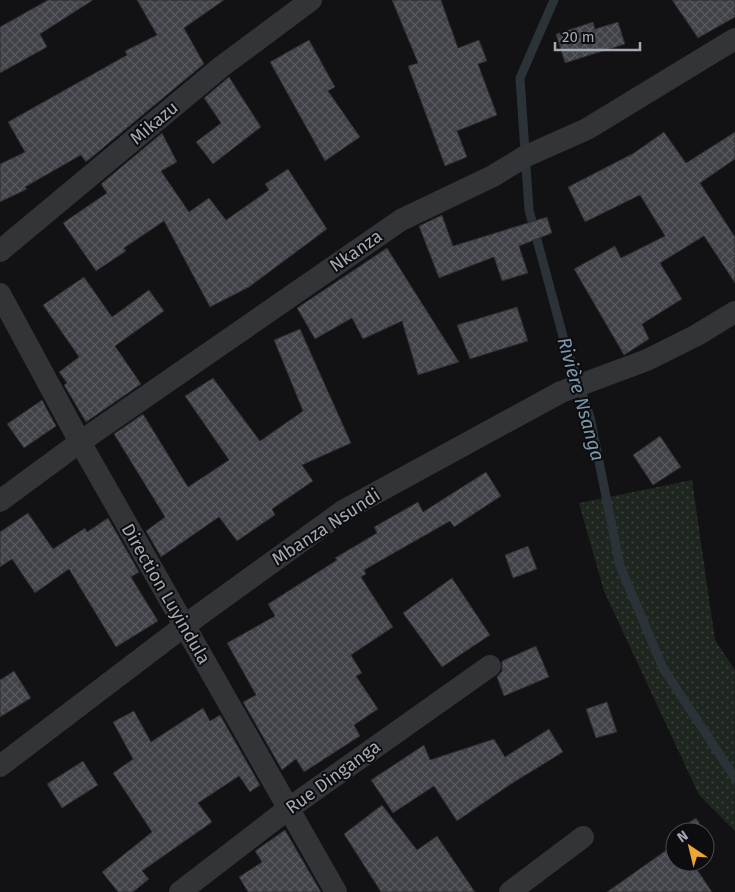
<svg xmlns="http://www.w3.org/2000/svg" width="735" height="892" viewBox="0 0 735 892" font-family="'Fira Sans',sans-serif">
<style>
.garden{fill:url(#garden-dots)}
.lines{fill:none;stroke-linecap:round;stroke-linejoin:round}
.stream{stroke:#2b3339;stroke-width:9}
.building{fill:url(#building-cross-hatch);stroke:#2c2c30}
.minor{stroke:#333438;stroke-width:22}
.labels{text-anchor:middle;dominant-baseline:central;stroke-width:4;stroke-linejoin:round;paint-order:stroke}
.street-label{font-size:18px;fill:#a4a9b4;stroke:#0d0d0f}
.water-label{font-size:19px;font-style:italic;fill:#7c98ae;stroke:#0d0d0f}
</style>
<defs>
<pattern id="garden-dots" width="8" height="8" patternUnits="userSpaceOnUse" patternTransform="scale(1.25)"><rect width="8" height="8" fill="#1f261f"/><path d="M2 2h.1M6 6h.1" fill="none" stroke="#3d433d" stroke-width="1.8" stroke-linecap="round"/></pattern>
<pattern id="building-cross-hatch" width="8" height="8" patternUnits="userSpaceOnUse" patternTransform="scale(1.25)"><rect width="8" height="8" fill="#414247"/><path d="M0 0l8 8M0 8l8-8" fill="none" stroke="#595a5f"/></pattern>
</defs>
<rect width="100%" height="100%" fill="#121214"/>
<polygon class="garden" points="692,480 715,640 735,670 735,831 699,795 604,591 579,503"/>
<g class="lines">
<polyline class="stream" points="554,0 520,78 529,210 564,340 590,417 620,566 663,668 735,778"/>
</g>
<g class="building">
<polygon points="48,0 93,0 40,34 47,47 0,73 0,27"/>
<polygon points="137,0 224,0 184,28 204,64 86,162 81,155 25,187 27,189 0,202 0,164 25,152 8,122 127,55 125,51 157,35"/>
<polygon points="392,0 441,0 458,48 479,40 487,61 478,64 497,115 457,131 467,157 445,166 408,66 418,63"/>
<polygon points="672,0 735,0 735,17 698,38"/>
<polygon points="593,22 595,29 618,22 625,44 565,63 556,34"/>
<polygon points="309,40 335,87 328,91 360,137 325,161 270,62"/>
<polygon points="229,77 261,127 213,164 196,142 221,123 204,98"/>
<polygon points="664,132 686,163 735,132 735,159 700,183 735,237 735,283 704,236 660,263 682,299 642,324 649,339 624,355 574,269 615,246 621,258 665,236 640,195 585,222 568,187 634,153"/>
<polygon points="162,133 177,162 161,171 189,212 209,198 226,220 269,190 265,184 288,169 327,229 249,287 210,307 164,221 124,248 126,251 96,271 63,223 107,193 101,184"/>
<polygon points="442,215 453,246 547,217 552,233 519,246 528,273 502,281 494,257 439,278 419,226"/>
<polygon points="387,248 459,362 418,375 402,321 363,339 352,318 315,339 297,308"/>
<polygon points="84,277 112,317 149,290 164,311 115,346 141,384 86,422 64,385 67,383 59,372 79,357 43,305"/>
<polygon points="517,307 528,341 470,359 457,325"/>
<polygon points="300,329 351,443 302,465 313,481 272,509 275,515 237,541 219,517 161,557 146,531 165,517 114,434 143,414 188,487 229,460 185,396 213,378 260,441 303,411 274,340"/>
<polygon points="42,400 56,426 24,448 7,424"/>
<polygon points="660,436 681,467 653,485 633,455"/>
<polygon points="486,472 501,496 454,527 450,521 364,570 366,574 361,577 393,627 351,655 362,673 356,676 378,709 354,725 360,736 304,772 296,759 282,770 243,702 256,695 227,643 275,616 268,604 337,560 335,558 377,533 374,527 418,502 423,512"/>
<polygon points="28,513 53,549 85,528 87,532 108,518 139,572 131,577 158,621 116,647 69,569 35,593 12,559 0,567 0,532"/>
<polygon points="528,546 537,569 513,578 505,555"/>
<polygon points="452,578 490,635 442,667 403,613"/>
<polygon points="536,646 549,677 504,696 497,677 502,671 502,661"/>
<polygon points="14,671 31,698 0,717 0,680"/>
<polygon points="607,702 617,732 596,738 586,709"/>
<polygon points="203,708 210,721 220,715 260,785 250,792 239,776 198,803 212,822 142,871 149,879 133,892 118,892 102,872 152,832 113,773 133,759 113,722 134,711 151,742"/>
<polygon points="549,729 563,752 511,784 457,821 434,786 393,813 371,780 424,745 430,760 494,739 505,757"/>
<polygon points="83,761 98,785 62,808 47,784"/>
<polygon points="382,805 417,850 437,836 475,892 381,892 344,834"/>
<polygon points="696,818 714,846 705,852 705,832 675,832 675,836 673,833"/>
<polygon points="285,830 321,892 248,892 239,877 262,862 255,851"/>
<polygon points="675,844 675,862 692,862 712,892 607,892"/>
</g>
<g class="lines">
<g class="minor">
<polyline points="0,251 221,67 311,0"/>
<polyline points="0,294 80,442 336,892"/>
<polyline points="0,501 80,442 401,220 493,176 524,157 587,129 735,39"/>
<polyline points="0,766 184,626 343,511 561,392 647,360 697,335 735,312"/>
<polyline points="180,892 288,809 490,666"/>
<polyline points="510,892 583,837"/>
</g>
</g>
<g class="labels">
<g class="street-label">
<text transform="translate(154 123) rotate(-40)">Mikazu</text>
<text transform="translate(356 251) rotate(-35)">Nkanza</text>
<text transform="translate(326 527) rotate(-33)">Mbanza Nsundi</text>
<text transform="translate(166 594) rotate(60)">Direction Luyindula</text>
<text transform="translate(333 777) rotate(-36)">Rue Dinganga</text>
</g>
<g class="water-label">
<text transform="translate(581 399) rotate(74)">Rivière Nsanga</text>
</g>
</g>
<g transform="translate(690 847) rotate(325)"><circle r="24" fill="#0d0d0f" stroke="#494b51"/>
<path d="M0-4L9 19L0 12L-9 19Z" fill="#eba633"/>
<text y="-8" font-size="14" font-weight="bold" text-anchor="middle" fill="#a4a9b4">N</text>
</g>
<path d="M555 42v8h85v-8" fill="none" stroke="#a4a9b4" stroke-width="2.5"/>
<text x="562" y="42" font-size="15" fill="#a4a9b4" stroke="#0d0d0f" stroke-width="4" paint-order="stroke">20 m</text>
</svg>
